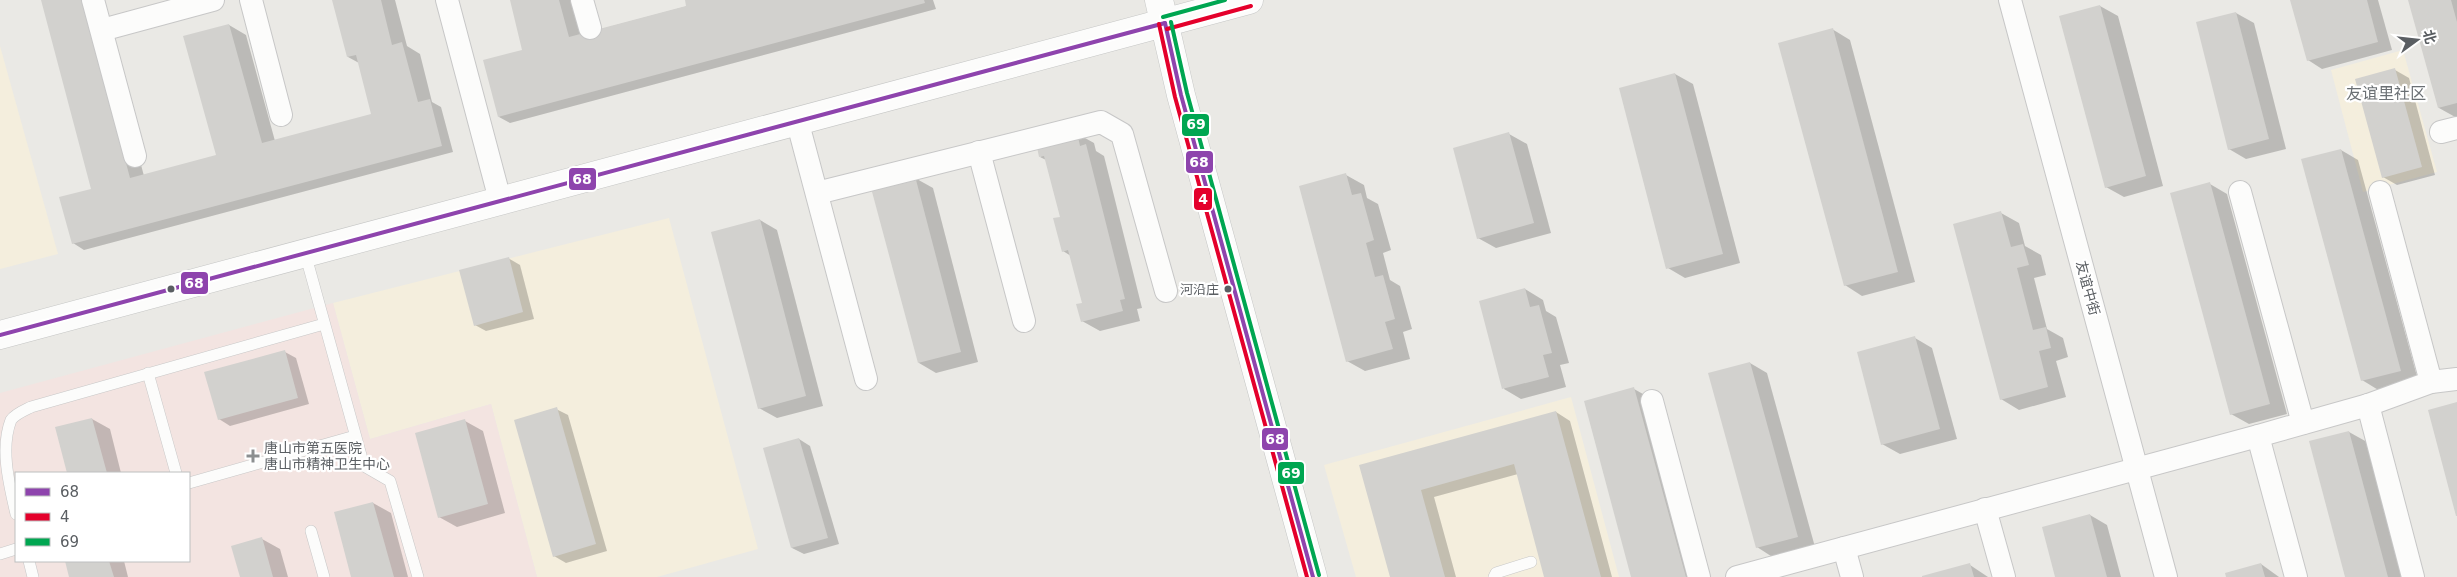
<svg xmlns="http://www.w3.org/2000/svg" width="2457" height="577" viewBox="0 0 2457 577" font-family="'DejaVu Sans','Noto Sans SC',sans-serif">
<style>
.commercial{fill:#f4eedd}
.medical{fill:#f3e4e1;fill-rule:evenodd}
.shadow{fill:#0003}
.building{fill:#d2d1ce}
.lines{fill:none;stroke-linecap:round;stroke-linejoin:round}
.lane-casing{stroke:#c7c7c7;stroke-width:12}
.street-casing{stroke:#c7c7c7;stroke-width:24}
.secondary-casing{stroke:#c5c6c5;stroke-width:29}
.lane{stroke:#fcfcfb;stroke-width:11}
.street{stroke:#fcfcfb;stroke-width:22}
.secondary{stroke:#fcfcfb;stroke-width:28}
.bus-1-casing{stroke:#fff;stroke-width:8}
.bus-2-casing{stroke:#fff;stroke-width:8}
.bus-3-casing{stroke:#fff;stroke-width:8}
.bus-1{stroke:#8e44ad;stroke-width:4}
.bus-2{stroke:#e4002b;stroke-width:4}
.bus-3{stroke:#00a651;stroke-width:4}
.bus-dot{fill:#5a5e62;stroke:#fff;stroke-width:2}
.poi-dot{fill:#8c8f90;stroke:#fff;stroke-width:2}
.labels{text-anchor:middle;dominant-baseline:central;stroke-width:4.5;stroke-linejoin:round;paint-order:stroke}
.bus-label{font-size:13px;fill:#5a5e62;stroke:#fff;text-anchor:end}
.street-label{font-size:14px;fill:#5a5e62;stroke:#fff}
.poi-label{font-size:14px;fill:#5a5e62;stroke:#fff;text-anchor:start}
.quarter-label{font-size:16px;fill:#6b7074;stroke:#fff}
.line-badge{stroke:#fff;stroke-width:2}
.badge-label{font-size:14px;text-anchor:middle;font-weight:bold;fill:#fff}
</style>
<rect width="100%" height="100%" fill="#eae9e5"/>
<g class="commercial">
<polygon points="0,46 58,254 0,269"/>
<polygon points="2403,50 2437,172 2363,192 2331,70"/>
<polygon points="669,218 758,549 657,577 537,577 491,404 370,439 333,303"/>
<polygon points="1571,397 1619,577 1356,577 1324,465"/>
</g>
<path class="medical" d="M 333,303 L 370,439 L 491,404 L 537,577 L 0,577 L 0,393 ZM 16,473 L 189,473 L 189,561 L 16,561 Z"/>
<g class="shadow">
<polygon points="42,0 97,0 144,176 218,156 229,25 246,35 275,141 375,115 359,63 348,57 333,0 395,0 407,46 420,54 432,102 441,107 453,152 84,250 73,243 92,189"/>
<polygon points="511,0 574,0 583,34 688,6 686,0 933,0 936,9 510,123 499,117 524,50"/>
<polygon points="2292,0 2378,0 2392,50 2322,69 2308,60"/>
<polygon points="2409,0 2457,0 2457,118 2439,108"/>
<polygon points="2100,6 2118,16 2163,186 2124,197 2106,187"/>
<polygon points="2236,13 2254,23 2286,149 2246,159 2229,149"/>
<polygon points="1832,29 1850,40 1915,282 1862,296 1845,285"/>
<polygon points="2395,70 2409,78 2435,175 2397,185 2383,177"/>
<polygon points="1675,74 1693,84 1740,263 1685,278 1668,268"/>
<polygon points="1076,133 1094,143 1096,151 1104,156 1142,308 1137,309 1140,321 1100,331 1082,321 1083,304 1071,256 1063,251 1061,218 1046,160 1040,157"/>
<polygon points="1509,134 1527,144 1551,233 1496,248 1478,238"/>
<polygon points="2341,150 2358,160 2418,380 2380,391 2362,380"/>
<polygon points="1346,175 1364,185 1367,198 1378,204 1391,250 1383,253 1390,280 1400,286 1412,329 1403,332 1410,359 1365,371 1347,361"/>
<polygon points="915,178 933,188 978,362 936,373 919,363"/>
<polygon points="2210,184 2227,194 2287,414 2249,424 2231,414"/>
<polygon points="2001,213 2019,223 2025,246 2041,255 2046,275 2034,278 2047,329 2063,338 2068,357 2056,361 2066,397 2019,410 2001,399"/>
<polygon points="760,220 777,230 823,406 777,418 759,408"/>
<polygon points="508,258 520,265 534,319 486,331 475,325"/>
<polygon points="1525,289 1543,300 1546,311 1556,317 1569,363 1560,365 1566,387 1521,399 1504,389"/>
<polygon points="1915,338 1932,348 1957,439 1900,454 1882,444"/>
<polygon points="285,352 296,358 309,404 230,426 219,419"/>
<polygon points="1750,363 1767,373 1815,547 1774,558 1757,547"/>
<polygon points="1634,389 1652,399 1700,577 1633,577"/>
<polygon points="556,409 568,415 607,551 566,563 554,556"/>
<polygon points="1556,412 1570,421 1612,577 1545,577 1518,474 1434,497 1456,577 1391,577 1360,466"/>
<polygon points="92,419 110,429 121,473 68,473 56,428"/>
<polygon points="465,421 483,431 505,513 457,527 439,517"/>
<polygon points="2349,432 2367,442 2402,577 2346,577"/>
<polygon points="799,439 810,446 839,544 804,554 792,548"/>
<polygon points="373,503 391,513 408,577 353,577"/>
<polygon points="2090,515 2107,525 2121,577 2056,577"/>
<polygon points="262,539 280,549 288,577 241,577"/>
<polygon points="66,561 124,561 128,577 70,577"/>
<polygon points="2261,564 2279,577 2228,577"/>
<polygon points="1970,565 1988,577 1925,577"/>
</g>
<g class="building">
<polygon points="41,0 83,0 130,178 216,155 183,36 229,24 262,143 371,114 356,55 347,57 332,0 381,0 392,45 402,42 418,102 430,99 442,146 72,244 59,197 91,189"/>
<polygon points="510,0 559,0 569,37 686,6 685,0 924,0 925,3 498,117 483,60 522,50"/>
<polygon points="2290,0 2367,0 2378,42 2307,61"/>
<polygon points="2408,0 2451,0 2457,22 2457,103 2438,108"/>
<polygon points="2100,5 2146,176 2105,188 2059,16"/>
<polygon points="2236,12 2269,139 2228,150 2196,22"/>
<polygon points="1833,28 1898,272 1844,286 1778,43"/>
<polygon points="2395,68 2422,167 2382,178 2355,79"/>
<polygon points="1675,73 1723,254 1666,269 1619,88"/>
<polygon points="1077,132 1080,146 1086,144 1125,299 1120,300 1123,311 1081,322 1076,304 1082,303 1068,250 1062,252 1053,218 1060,217 1044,156 1039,157 1036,142"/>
<polygon points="1509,132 1534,223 1477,239 1453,148"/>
<polygon points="2341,149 2401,371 2361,381 2301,159"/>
<polygon points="1346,173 1352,195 1361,193 1374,240 1366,243 1375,277 1383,275 1395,319 1385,322 1393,349 1346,362 1299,186"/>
<polygon points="915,176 961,352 918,363 871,188"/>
<polygon points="2210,182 2270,404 2230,415 2170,193"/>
<polygon points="2001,211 2011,247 2023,244 2029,265 2017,268 2033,330 2046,327 2051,348 2039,351 2048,387 2000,400 1953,224"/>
<polygon points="760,219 806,396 758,409 711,232"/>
<polygon points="509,257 523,312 474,326 459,270"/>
<polygon points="1525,288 1530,307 1539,305 1552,353 1543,355 1549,377 1502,389 1479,301"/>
<polygon points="1915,336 1940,429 1881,445 1857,352"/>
<polygon points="285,350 298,398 218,420 204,372"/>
<polygon points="1750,362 1798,537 1756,548 1708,373"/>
<polygon points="1634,387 1686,577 1631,577 1584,401"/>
<polygon points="2457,402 2457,516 2456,516 2428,410"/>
<polygon points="557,407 596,544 553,557 514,420"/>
<polygon points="1556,411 1601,577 1544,577 1514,464 1421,490 1445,577 1390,577 1359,465"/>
<polygon points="92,418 107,473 67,473 55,427"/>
<polygon points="465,419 488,504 438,518 415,433"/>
<polygon points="2349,431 2388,577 2345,577 2309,441"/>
<polygon points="799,438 828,538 791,548 763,448"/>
<polygon points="373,502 394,577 351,577 334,512"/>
<polygon points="2090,514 2107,577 2055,577 2042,527"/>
<polygon points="262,537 273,577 240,577 231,546"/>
<polygon points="65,561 109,561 114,577 69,577"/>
<polygon points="1970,563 1974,577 1922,577 1922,576"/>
<polygon points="2261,563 2265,577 2226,577 2225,573"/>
</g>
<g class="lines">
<g class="lane-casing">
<g id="lane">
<polyline points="305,253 364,466 390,481 418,577"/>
<polyline points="148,373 176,473"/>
<polyline points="189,483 355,436"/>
<path d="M 16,514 C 9,484 0,448 11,420 C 15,414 25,410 31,407 L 324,324"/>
<polyline points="311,531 324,577"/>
<polyline points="0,554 16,549"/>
<polyline points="29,561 33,577"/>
<polyline points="1494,577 1496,573 1531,562"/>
</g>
</g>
<g class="street-casing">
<g id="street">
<polyline points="93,0 135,156"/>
<polyline points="251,0 281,115"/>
<polyline points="447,0 500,200"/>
<polyline points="582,0 590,28"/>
<polyline points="2010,0 2166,577"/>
<polyline points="102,30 213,0"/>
<polyline points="797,120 866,379"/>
<polyline points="2441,132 2457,128"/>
<polyline points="979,152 1024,321"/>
<polyline points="2240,192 2303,423"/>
<polyline points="2380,192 2431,382"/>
<polyline points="817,193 1101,122 1122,134 1166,291"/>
<polyline points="1652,401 1699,577"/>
<polyline points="2368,405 2413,577"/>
<polyline points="2258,436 2296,577"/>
<polyline points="1985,509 2004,577"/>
<polyline points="1844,548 1852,577"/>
<polyline points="1737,577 2258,436 2368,405 2431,382 2457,379"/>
</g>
</g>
<g class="secondary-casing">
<g id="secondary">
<polyline points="1159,0 1181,95 1313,577"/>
<polyline points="0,335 1249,0"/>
</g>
</g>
<use href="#lane" class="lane"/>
<use href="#street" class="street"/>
<use href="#secondary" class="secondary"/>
<g class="bus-1-casing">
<g id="bus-1">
<polyline points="1165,23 1181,95 1313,577"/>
<polyline points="0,335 1165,23"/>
</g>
</g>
<g class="bus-2-casing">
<g id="bus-2">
<polyline points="1159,24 1175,97 1307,577"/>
<polyline points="1167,29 1251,6"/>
</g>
</g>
<g class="bus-3-casing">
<g id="bus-3">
<polyline points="1163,17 1225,0"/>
<polyline points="1171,22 1187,93 1319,575"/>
</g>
</g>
<use href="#bus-1" class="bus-1"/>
<use href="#bus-2" class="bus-2"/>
<use href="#bus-3" class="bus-3"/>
</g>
<g class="bus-dot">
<circle cx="171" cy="289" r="4.5"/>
<circle cx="1228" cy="289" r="4.5"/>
</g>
<path class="poi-dot" d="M250.5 448.5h5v5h5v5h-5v5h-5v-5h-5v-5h5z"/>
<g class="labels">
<g class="bus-label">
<text x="1219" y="289">河沿庄</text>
</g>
<g class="street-label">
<text transform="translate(2088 288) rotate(75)">友谊中街</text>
</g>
<g class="poi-label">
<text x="264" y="448">唐山市第五医院<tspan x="264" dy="16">唐山市精神卫生中心</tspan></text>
</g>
<g class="quarter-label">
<text x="2386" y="93">友谊里社区</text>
</g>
</g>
<g class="line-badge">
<rect x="1181" y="113" width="29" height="24" rx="5" fill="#00a651"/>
<rect x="1185" y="150" width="29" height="24" rx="5" fill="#8e44ad"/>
<rect x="568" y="167" width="29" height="24" rx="5" fill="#8e44ad"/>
<rect x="1193" y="187" width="20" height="24" rx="5" fill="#e4002b"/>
<rect x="180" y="271" width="29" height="24" rx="5" fill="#8e44ad"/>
<rect x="1261" y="427" width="28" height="24" rx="5" fill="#8e44ad"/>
<rect x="1277" y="461" width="28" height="24" rx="5" fill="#00a651"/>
</g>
<g class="badge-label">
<text x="1196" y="129">69</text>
<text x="1199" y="167">68</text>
<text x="582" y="184">68</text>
<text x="1203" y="204">4</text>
<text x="194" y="288">68</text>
<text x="1275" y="444">68</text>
<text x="1291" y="478">69</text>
</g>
<rect x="15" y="472" width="175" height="90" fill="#ffffff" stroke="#bdbfc0"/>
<rect x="25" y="488" width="25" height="8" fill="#8e44ad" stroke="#bdbfc0"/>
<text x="60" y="497" font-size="15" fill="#5a5e62">68</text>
<rect x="25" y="513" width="25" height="8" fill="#e4002b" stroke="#bdbfc0"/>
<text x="60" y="522" font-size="15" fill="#5a5e62">4</text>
<rect x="25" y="538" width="25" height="8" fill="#00a651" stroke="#bdbfc0"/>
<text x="60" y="547" font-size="15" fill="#5a5e62">69</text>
<g transform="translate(2417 40) rotate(75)" stroke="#ffffff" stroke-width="4" paint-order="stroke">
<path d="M0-4L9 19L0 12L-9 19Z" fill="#5a5e62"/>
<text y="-8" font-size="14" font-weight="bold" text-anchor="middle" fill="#5a5e62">北</text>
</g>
</svg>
